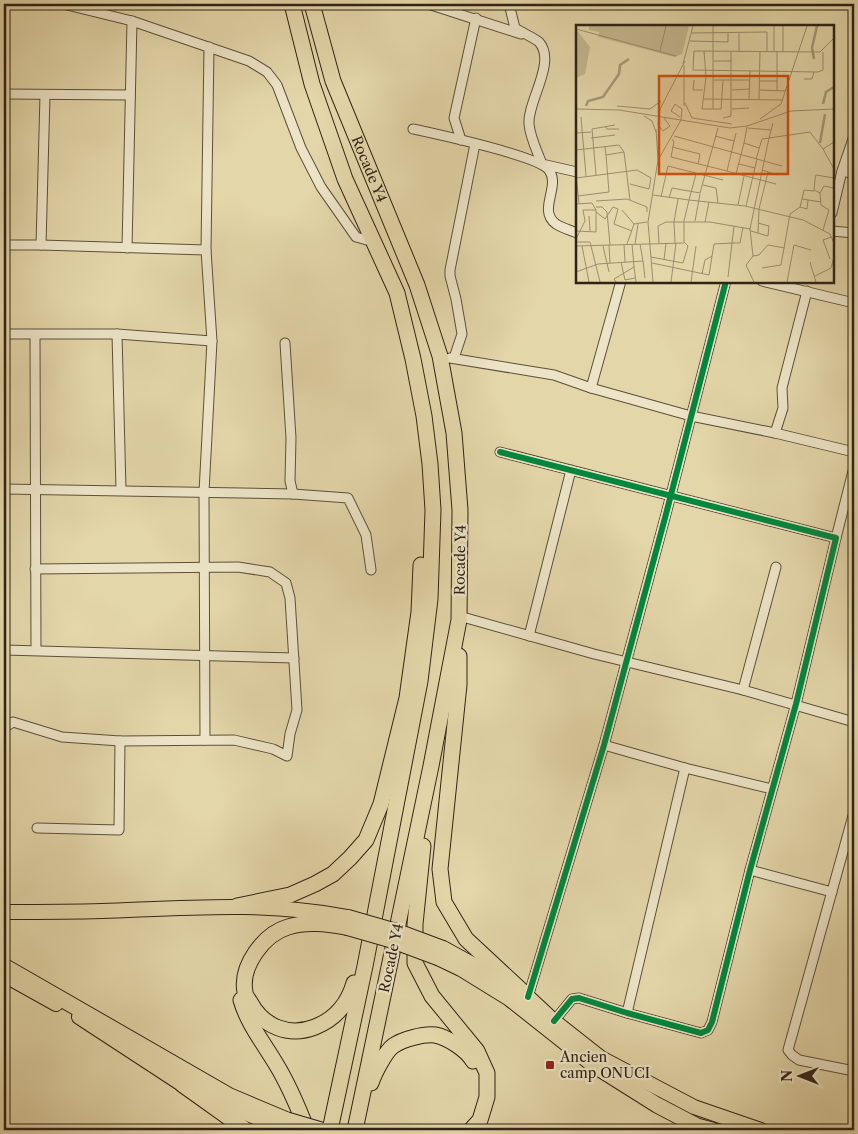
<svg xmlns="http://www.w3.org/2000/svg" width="858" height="1134" viewBox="0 0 858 1134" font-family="'Libre Caslon Text',serif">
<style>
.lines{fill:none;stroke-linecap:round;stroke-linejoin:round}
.street-casing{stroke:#5c503a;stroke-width:11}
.primary-casing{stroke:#2f2315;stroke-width:16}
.highway-casing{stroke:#2f2315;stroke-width:17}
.street{stroke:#ede4c7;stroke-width:9}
.primary{stroke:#e3d6a9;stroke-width:14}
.highway{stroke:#e3d6a9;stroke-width:15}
.primary-bridge-casing{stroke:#2f2315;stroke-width:16;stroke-linecap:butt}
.highway-bridge-casing{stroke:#2f2315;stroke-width:17;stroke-linecap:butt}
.primary-bridge{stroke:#e3d6a9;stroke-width:14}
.highway-bridge{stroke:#e3d6a9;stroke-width:15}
.cycleway-casing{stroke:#ede4c7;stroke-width:9}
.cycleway{stroke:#00873e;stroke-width:6}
.poi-dot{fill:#8f2418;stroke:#ede4c7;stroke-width:2}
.labels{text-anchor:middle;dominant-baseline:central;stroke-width:4.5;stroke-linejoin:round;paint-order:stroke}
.street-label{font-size:14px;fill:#2f2315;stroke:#ede4c7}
.poi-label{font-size:14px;fill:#2f2315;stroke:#ede4c7;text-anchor:start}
.inset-river{fill:none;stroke:#a69977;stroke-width:2.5}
.inset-road{fill:none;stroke:#9b8e6e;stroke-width:1}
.view{fill:#cc510d;fill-opacity:0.15;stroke:#cc510d;stroke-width:2.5}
.inset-edge{fill:none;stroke:#2f2315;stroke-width:2.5}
</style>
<rect width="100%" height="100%" fill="#e3d6a9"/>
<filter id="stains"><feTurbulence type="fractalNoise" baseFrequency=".004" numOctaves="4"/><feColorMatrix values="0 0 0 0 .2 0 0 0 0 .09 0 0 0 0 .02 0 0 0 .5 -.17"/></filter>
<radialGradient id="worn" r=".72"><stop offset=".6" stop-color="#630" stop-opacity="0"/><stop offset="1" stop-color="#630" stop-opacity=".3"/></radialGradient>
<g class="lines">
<g class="street-casing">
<g id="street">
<polyline points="63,4 132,21 249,61 267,72 277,85 301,148 321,187 356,237 374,242"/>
<polyline points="428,4 521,34"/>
<path d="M 509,4 L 515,28 C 521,32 534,38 539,42 C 557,62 527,102 529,124 C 530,137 537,151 542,164 L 577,172"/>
<polyline points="4,94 130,95"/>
<path d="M 413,129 C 436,134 538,156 549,170 C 561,187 537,210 556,224 C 562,228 570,230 577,233"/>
<polyline points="461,140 454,118 476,18"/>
<polyline points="842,171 854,174"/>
<polyline points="832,213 842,171 854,136"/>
<polyline points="832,231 854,233"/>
<polyline points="4,245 41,245 206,250"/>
<polyline points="41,245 45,95"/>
<polyline points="127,248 132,21"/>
<polyline points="621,281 591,388 691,416 775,433 854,452"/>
<polyline points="762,281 854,303"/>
<polyline points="4,334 117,334 212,341"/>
<polyline points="117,334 121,490"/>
<polyline points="35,335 36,650"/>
<polyline points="285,343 291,438 290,481 293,494"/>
<polyline points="450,358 554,375 591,388"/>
<polyline points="454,358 462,334 456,299 450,276 450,270 475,144"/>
<polyline points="775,433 783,408 782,388 807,291"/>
<polyline points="500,452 836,538 796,704 750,870 712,1022 708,1030 701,1033 627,1013 579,998 572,999 554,1021"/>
<polyline points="4,489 293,494 348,498 366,535 371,570"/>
<polyline points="836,538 854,467"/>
<polyline points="459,616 594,654 743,690 854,722"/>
<polyline points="529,636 571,470"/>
<polyline points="4,650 294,658"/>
<polyline points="743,690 776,567"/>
<polyline points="4,728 13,722 62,737 120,741 234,740 273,749 287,756 290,734 297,710 290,598 286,583 270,572 238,567 35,569"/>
<polyline points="205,740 204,492 212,341 206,250 209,47"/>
<polyline points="604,745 685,768"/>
<polyline points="854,812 788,1050 792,1055 799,1060 854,1071"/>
<polyline points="37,828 119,830 120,741"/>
<polyline points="750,870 832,892"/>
<polyline points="528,997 604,745 666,514 726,281"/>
<polyline points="627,1013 685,768 772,789"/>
</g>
</g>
<g class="primary-casing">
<g id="primary">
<path d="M 4,912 C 37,912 70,912 102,911 C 185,908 267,901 348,917"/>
<polyline points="443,948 523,992 554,1021 601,1058 694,1107 761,1130"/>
<polyline points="4,975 56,1004"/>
<polyline points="79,1017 183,1085 284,1130"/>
</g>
</g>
<g class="highway-casing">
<g id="highway">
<polyline points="292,4 312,84 345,179 397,293 413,359 424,416 430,464 433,510 430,599 420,681 365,966 330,1130"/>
<path id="s1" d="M 312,4 L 333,81 L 417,285 L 440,356 L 454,433 L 460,510 L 459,620 L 431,766 L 355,1130"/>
<polyline points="459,656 459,685 440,869 444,902 466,939 523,992"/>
<polyline points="423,846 415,924 415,963 432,996 477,1051 487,1073 487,1097 480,1120 471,1130"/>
<polyline points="237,906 290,895 315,884 333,874 350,858 366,840 381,804 407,698 419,612 421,565"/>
<path d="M 346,927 C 327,924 307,921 288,927 C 264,934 240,966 245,992 C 245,995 248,999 250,1002 C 263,1027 289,1037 315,1027 C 335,1019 348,1004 354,983"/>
<polyline points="439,958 462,969 509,998 595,1066 657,1105 697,1126 712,1130"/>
<polyline points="4,966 230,1096 287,1120"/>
<path d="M 241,1000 C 248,1024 263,1042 276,1064 C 289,1085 298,1107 307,1130"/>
<path d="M 371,1083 C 374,1074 385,1052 393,1046 C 403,1039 423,1034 435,1035 C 447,1037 467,1050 473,1061"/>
<polyline points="183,1085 246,1130"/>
</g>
</g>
<use href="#street" class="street"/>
<use href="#primary" class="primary"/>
<use href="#highway" class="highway"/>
<g class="primary-bridge-casing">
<polyline id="primary-bridge" points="348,917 400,932 443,948"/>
</g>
<g class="highway-bridge-casing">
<g id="highway-bridge">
<polyline points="346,927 388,939 439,958"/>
<polyline points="287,1120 321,1130"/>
</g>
</g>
<use href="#primary-bridge" class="primary-bridge"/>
<use href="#highway-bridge" class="highway-bridge"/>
<g class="cycleway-casing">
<g id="cycleway">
<polyline points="500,452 836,538 796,704 750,870 712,1022 708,1030 701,1033 627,1013 579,998 572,999 554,1021"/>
<polyline points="528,997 604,745 666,514 726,281"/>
</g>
</g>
<use href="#cycleway" class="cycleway"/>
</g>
<rect class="poi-dot" x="545" y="1060" width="10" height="10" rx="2.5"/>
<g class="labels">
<g class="street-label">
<text stroke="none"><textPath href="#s1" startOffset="175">Rocade Y4</textPath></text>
<text transform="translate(460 560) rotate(-89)">Rocade Y4</text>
<text transform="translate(391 958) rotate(-78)">Rocade Y4</text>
</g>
<g class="poi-label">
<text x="560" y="1057">Ancien<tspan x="560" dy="16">camp ONUCI</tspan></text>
</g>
</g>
<g transform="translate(576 25)">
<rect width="258" height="258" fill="#e3d6a9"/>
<path d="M 13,1 L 113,1 L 106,29 L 99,32 L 22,12 L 23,7 L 13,5 ZM 0,4 L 14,22 L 9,49 L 0,53 Z" fill="#c4b890"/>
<path class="inset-river" d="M 238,34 L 236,23 L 241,1M 247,79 L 250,67 L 258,62M 10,81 L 12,76 L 27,72 L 43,49 L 44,40 L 53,34M 244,118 L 249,89"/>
<path class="inset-road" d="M 0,4 L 100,31M 116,8 L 191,7 L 191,26M 163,8 L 163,27M 114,16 L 152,17 L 152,8M 0,22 L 0,50M 84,26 L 90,1M 128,26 L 130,52 L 126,84 L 145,84 L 147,55M 198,26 L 198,1M 207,26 L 207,1M 247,27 L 247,45 L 242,47 L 117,45 L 118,26 L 244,27 L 258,13M 138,36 L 156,36M 107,39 L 117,1M 108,40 L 108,81M 228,54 L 236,54 L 238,47M 118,55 L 117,65 L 127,65M 138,55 L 174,55M 184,56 L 201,56M 156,65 L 174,64M 184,65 L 209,66M 201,66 L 201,26M 128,74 L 207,75M 183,74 L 184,26M 173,75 L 174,46M 109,78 L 116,93 L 156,99M 41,81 L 74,84 L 85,76M 0,84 L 43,85 L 154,103 L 171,101 L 215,86 L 258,84M 137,84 L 137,1M 156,84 L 173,83M 68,91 L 76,96 L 80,107M 5,92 L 10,151M 88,93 L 94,101 L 87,106 L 82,100 L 84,84 L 109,36M 147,93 L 155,91 L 155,27M 184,94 L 205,79 L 231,1M 29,101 L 31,104 L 43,104M 172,103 L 195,105M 0,108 L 15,107M 98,111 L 206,141M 139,111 L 158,116M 15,113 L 39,110M 96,114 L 98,117 L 95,132 L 151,146 L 160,108M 258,117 L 247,124 L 258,144M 168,118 L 171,102M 29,122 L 30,130 L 48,127 L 54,175M 96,122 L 124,129 L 122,139M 0,125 L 43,120 L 48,127M 180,134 L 186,114 L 193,113 L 197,98M 82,135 L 105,95 L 106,84 L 99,79 L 95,86 L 104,92M 163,139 L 179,143M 186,145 L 202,150M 151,146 L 200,159M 160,149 L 168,118 L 183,123M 0,150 L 3,178M 20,150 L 16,104 L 39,100M 0,153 L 61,145 L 75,153 L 73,164 L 54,159M 127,160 L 140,163 L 142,178M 244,168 L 248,161 L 258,163M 77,170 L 113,175 L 120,149M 2,171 L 33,167 L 30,130M 85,172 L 92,141 L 147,155M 93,173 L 96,163 L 124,168 L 142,103M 226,174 L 228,165 L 238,166M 20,176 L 51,174 L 71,182 L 71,187M 0,179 L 16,178 L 20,185 L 20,207 L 0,206M 162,180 L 168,151M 170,181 L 181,134M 20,182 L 26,182 L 31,187 L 34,220M 224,182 L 231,184 L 232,175M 46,185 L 58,199M 20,187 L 29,194 L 37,182 L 42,184 L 38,199 L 56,206M 13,191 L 14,206M 119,196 L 124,169M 129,197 L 133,177M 174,204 L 193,113 L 234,107 L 247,124M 247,205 L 253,185 L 245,180 L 244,168 L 238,165 L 239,154 L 240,150 L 258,153M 175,206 L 192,211 L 193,201 L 182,198M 182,208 L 183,184 L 192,147M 0,214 L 9,196 L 7,185 L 20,185M 0,217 L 14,217 L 24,257M 83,218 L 82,201 L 90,197 L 134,197 L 174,204 L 177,231M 99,218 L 98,197 L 102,174M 48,219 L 49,237M 51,219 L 58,199 L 71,197M 56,219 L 58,242M 59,219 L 62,199M 64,219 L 67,236M 33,220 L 34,238M 0,221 L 108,218M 6,221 L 13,257M 27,221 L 33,247M 75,232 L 107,238 L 112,221 L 108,217 L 108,196 L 113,175 L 169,181 L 227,195 L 254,209 L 258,218M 254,234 L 247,215 L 255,212M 88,235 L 90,218M 45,237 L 49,255 L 59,253M 234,237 L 240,257M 76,238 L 133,250 L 138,219 L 156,218 L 158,201M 186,243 L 205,240 L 214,189 L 224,182 L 226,174 L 245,177M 0,247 L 22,239 L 67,236 L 69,253M 126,249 L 129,235 L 136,231M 239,251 L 255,243 L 258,232M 152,252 L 156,218 L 164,218 L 167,202M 40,257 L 38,254 L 58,242 L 60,257M 77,257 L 72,197 L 82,135 L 80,104M 95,257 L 100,218M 115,257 L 120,221M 178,257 L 170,240 L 177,231 L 183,230 L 192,220 L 209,223M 211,257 L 218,220 L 235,225"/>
<path class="view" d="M 83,51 L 212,51 L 212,149 L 83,149 Z"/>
<rect width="258" height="258" class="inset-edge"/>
</g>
<rect width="858" height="1134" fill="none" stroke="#e3d6a9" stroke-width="20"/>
<rect x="5" y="5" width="848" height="1124" fill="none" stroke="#2f2315" stroke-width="2.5"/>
<rect x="10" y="10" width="838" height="1114" fill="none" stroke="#2f2315"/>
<g transform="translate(800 1076) rotate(270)" stroke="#ede4c7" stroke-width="4" paint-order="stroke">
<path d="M0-4L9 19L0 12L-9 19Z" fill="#2f2315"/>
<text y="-8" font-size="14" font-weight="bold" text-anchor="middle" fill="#2f2315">N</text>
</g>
<rect width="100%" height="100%" filter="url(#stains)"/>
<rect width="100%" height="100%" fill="url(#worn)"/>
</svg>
